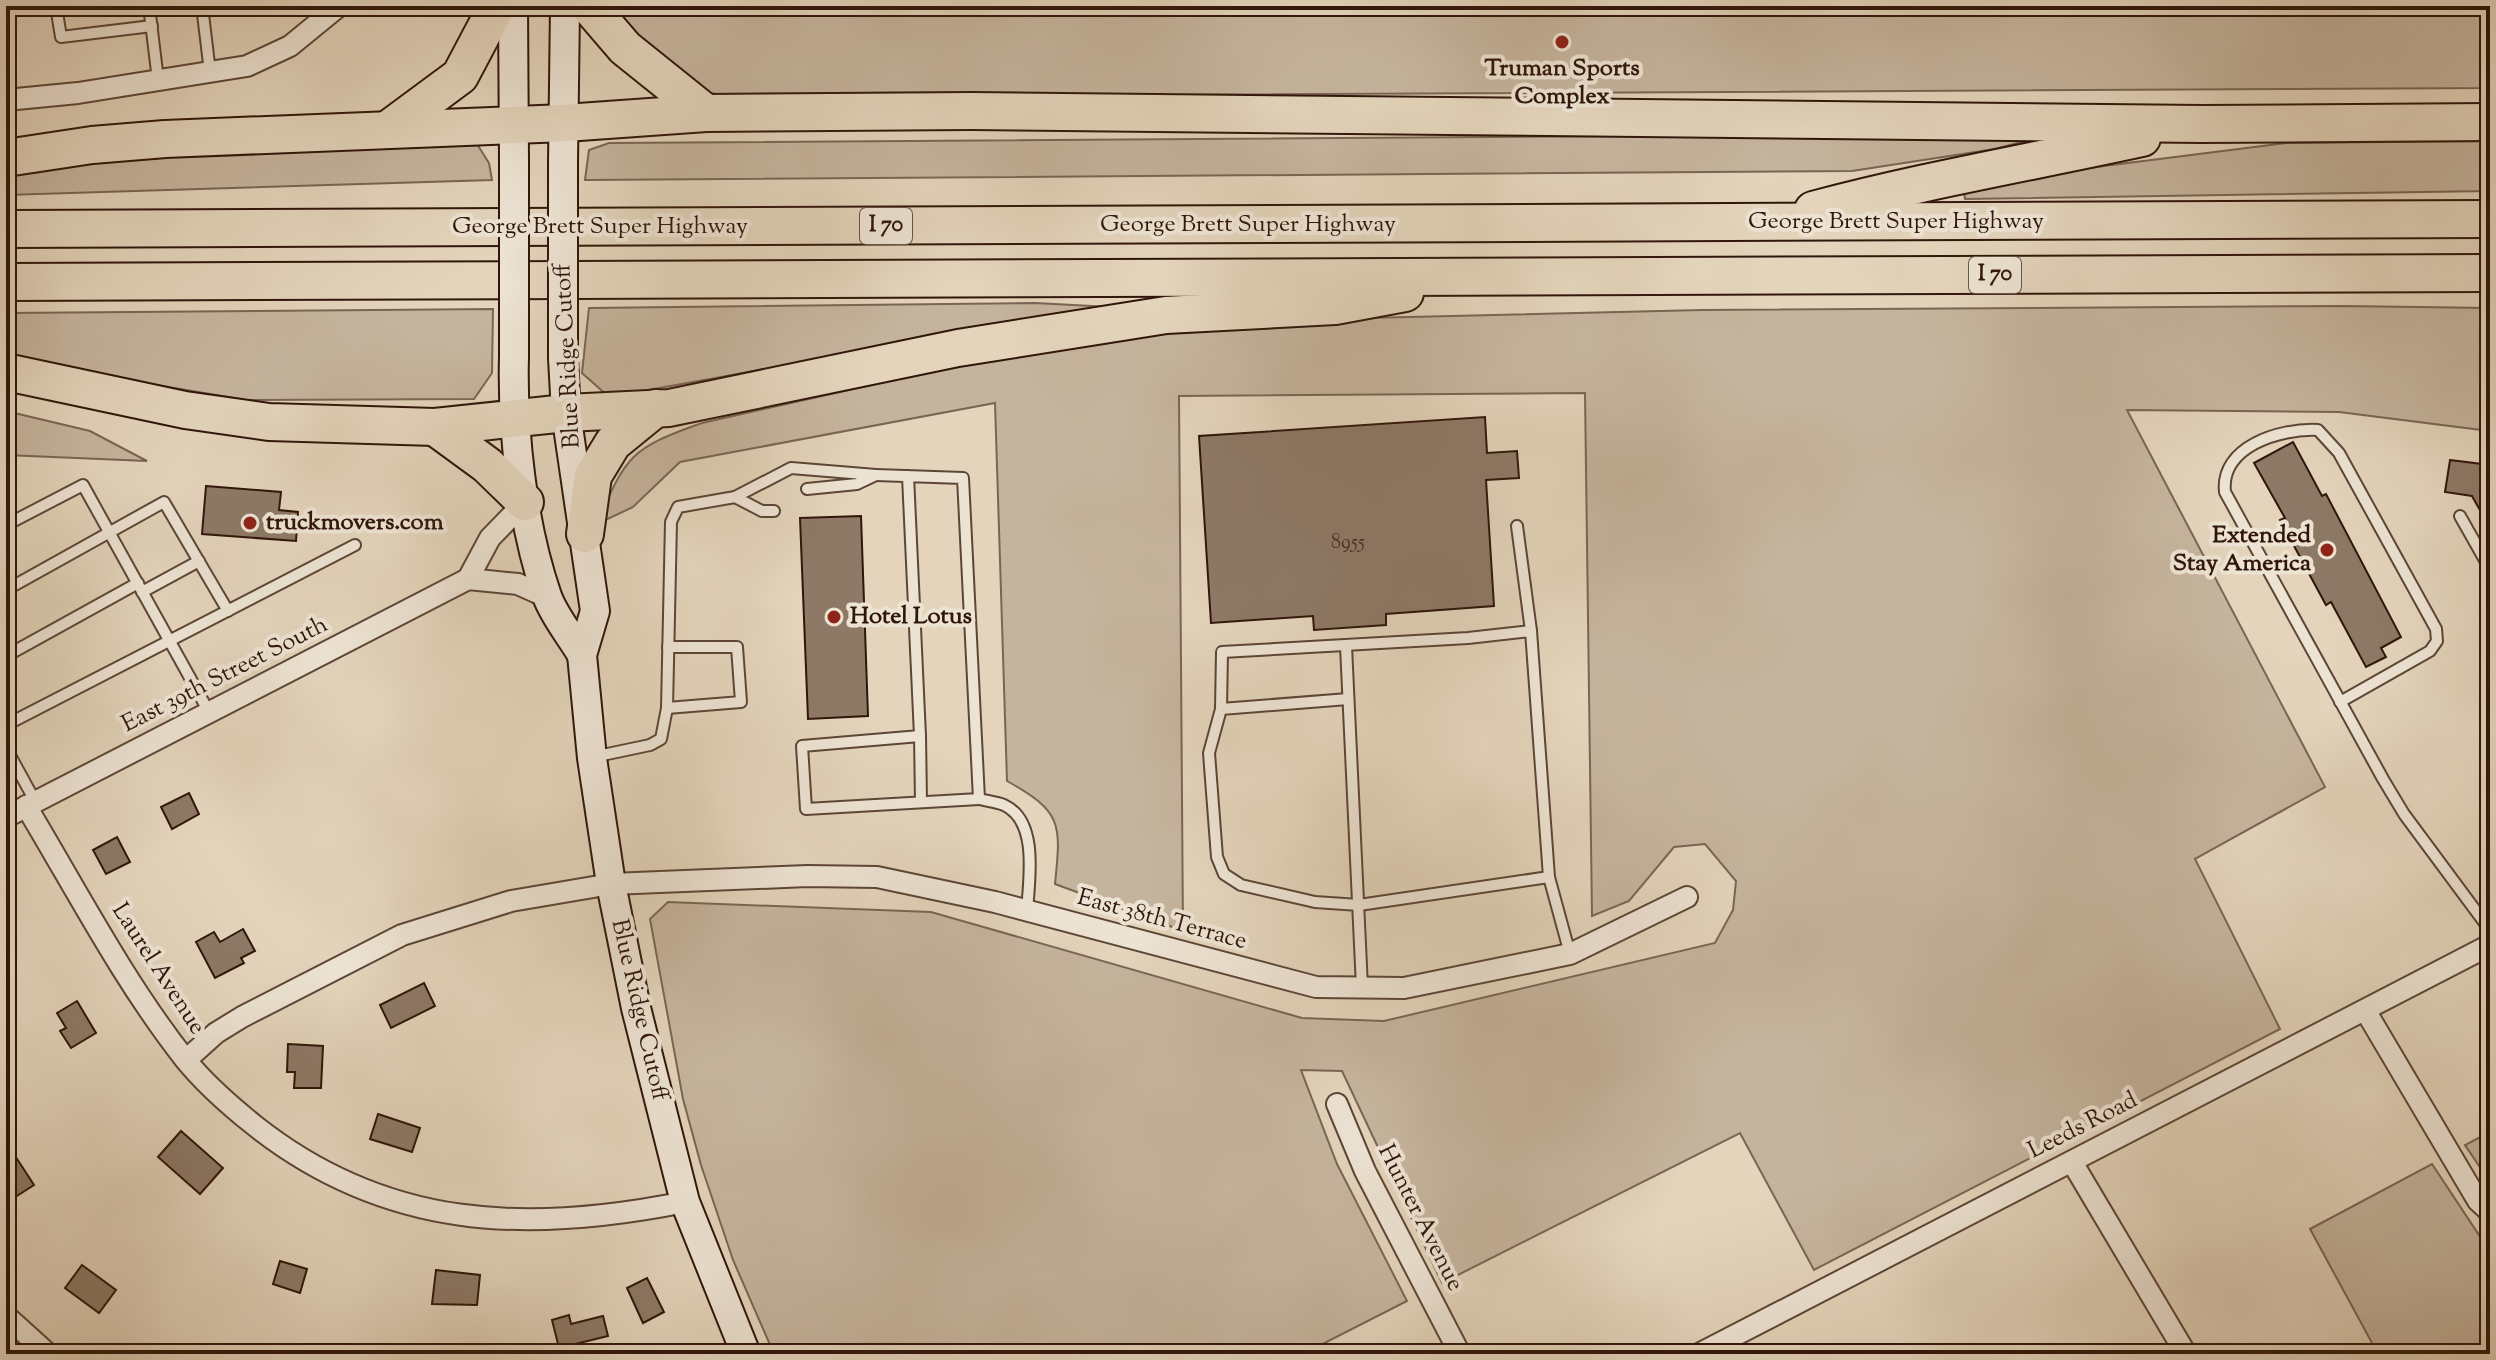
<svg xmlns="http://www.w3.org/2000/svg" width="2496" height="1360" viewBox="0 0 2496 1360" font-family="'Sorts Mill Goudy',serif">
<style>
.green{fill:#c5b49d;stroke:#7a6554;stroke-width:2}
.building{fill:#8d7966;stroke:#30160a;stroke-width:2}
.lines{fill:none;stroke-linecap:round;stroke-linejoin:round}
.lane-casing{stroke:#5d4636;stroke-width:14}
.street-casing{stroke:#5d4636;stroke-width:24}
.secondary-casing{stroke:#30160a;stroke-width:32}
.highway-casing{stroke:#30160a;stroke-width:40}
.lane{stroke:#ede3d3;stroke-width:10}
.street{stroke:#ede3d3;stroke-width:20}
.secondary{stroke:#ede3d3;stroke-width:28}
.highway{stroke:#e3d4bb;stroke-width:36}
.secondary-bridge-casing{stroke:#30160a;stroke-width:32;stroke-linecap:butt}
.secondary-bridge{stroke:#ede3d3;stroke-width:28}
.poi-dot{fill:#8f2418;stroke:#ede3d3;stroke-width:3}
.labels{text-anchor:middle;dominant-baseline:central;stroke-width:8;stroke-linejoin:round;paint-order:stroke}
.number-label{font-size:20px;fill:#472f21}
.shield{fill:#ede3d3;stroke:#695446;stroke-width:2}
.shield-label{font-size:22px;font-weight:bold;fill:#30160a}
.poi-label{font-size:24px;font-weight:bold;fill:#30160a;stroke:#ede3d3;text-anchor:start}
.street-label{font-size:24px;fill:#30160a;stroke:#ede3d3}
</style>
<rect width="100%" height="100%" fill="#e3d4bb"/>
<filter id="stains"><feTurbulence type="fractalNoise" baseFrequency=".0025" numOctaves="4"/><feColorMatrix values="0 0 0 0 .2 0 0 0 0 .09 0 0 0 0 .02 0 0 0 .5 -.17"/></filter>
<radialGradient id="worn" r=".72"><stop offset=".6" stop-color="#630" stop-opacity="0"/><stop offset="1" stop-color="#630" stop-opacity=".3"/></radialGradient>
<g class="green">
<polygon points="609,6 2490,6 2490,88 734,97 692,90 653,64"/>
<polygon points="2055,133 1995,149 1852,171 585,180 589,150 609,143"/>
<polygon points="2490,141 2490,191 1965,199 1964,192 2088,168 2286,143"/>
<polygon points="477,144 489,163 492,180 6,195 6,169 65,158"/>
<polygon points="1035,303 1111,307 609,397 582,373 589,308"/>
<path d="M 2343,306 L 2490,308 L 2490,431 L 2339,412 L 2127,410 L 2325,787 L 2195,859 L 2280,1029 L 1814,1270 L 1740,1133 L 1442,1283 L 1342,1071 L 1301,1070 L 1337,1164 L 1407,1301 L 1303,1354 L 774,1354 L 733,1260 L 701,1165 L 683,1099 L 650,919 L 668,902 L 931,912 L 1302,1018 L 1384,1021 L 1715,943 L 1733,910 L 1736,881 L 1705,844 L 1674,847 L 1629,901 L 1592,916 L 1585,393 L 1179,396 L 1183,931 L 1055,884 C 1061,824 1063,812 1007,781 L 995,403 L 680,462 L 633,507 L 597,524 C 626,455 631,448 702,423 L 1107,332 L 1280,320 L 1702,310 Z"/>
<polygon points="493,309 492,373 474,399 246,400 6,360 6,313"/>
<polygon points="6,411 90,431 147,461 6,455"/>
<polygon points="2490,1132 2490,1182 2465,1145"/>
<polygon points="2432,1164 2479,1235 2490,1245 2490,1354 2378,1354 2310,1229"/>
</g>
<g class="building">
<polygon points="1485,417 1487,453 1517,451 1519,478 1486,480 1494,606 1386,614 1386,625 1314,630 1313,616 1211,623 1199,436"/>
<polygon points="2293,442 2322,496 2326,494 2401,637 2381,648 2386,657 2366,667 2331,602 2326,605 2280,520 2285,518 2254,463"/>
<polygon points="2450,460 2490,465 2490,528 2472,496 2445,492"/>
<polygon points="206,486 281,492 279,510 298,512 296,541 202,534"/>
<polygon points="861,516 868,716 808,719 800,518"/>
<polygon points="189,793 199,814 172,829 161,807"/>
<polygon points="117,837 130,862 106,874 93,850"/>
<polygon points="243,929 255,951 241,958 244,963 215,978 196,942 214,932 220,942"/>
<polygon points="424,983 435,1006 391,1028 380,1005"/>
<polygon points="77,1001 96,1033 71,1048 60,1031 66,1028 57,1013"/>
<polygon points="288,1044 323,1046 321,1088 294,1088 295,1072 287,1072"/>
<polygon points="378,1114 420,1128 412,1152 370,1139"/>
<polygon points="181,1131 223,1168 200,1194 158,1157"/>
<polygon points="6,1142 34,1185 6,1203"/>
<polygon points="280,1261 307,1269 300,1293 273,1284"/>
<polygon points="82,1265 116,1290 99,1313 65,1288"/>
<polygon points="436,1270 480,1275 477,1305 432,1304"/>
<polygon points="647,1278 664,1312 643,1323 627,1288"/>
<polygon points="569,1315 571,1324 603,1316 608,1336 559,1348 552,1320"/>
</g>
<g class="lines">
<g class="lane-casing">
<g id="lane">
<polyline points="56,6 61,37 152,26"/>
<polyline points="149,6 158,80"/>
<polyline points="202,6 210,72"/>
<polyline points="876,475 963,478 979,799 806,809 802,746 920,736 908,476"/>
<polyline points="774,511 762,511 735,497 791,468 876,475 857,484 807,489"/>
<polyline points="2460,516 2490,569"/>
<polyline points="6,525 83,485 209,712"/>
<polyline points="1517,526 1531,631"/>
<polyline points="6,590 164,502 228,611"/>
<polyline points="142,592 199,561"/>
<polyline points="1346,646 1362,987"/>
<polyline points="6,656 138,583"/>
<path d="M 2340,702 L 2430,651 L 2437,641 L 2436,629 L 2339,453 L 2318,430 C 2279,428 2220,447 2225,492 L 2383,779 L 2404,814 L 2490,930"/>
<polyline points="667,708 741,702 737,647 668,647"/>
<polyline points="1221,709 1348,699"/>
<polyline points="6,725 355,545"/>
<polyline points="920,736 921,802"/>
<polyline points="6,748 35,801"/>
<polyline points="593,757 650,745 661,739 667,708 671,522 678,507 735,497"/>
<path d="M 979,799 C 987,801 997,802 1004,805 C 1039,821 1029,880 1027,911"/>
<polyline points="1549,877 1359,905 1315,902 1241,885 1224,874 1217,857 1209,753 1221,709 1222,652 1468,638 1531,631 1549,877 1570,954"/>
</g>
</g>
<g class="street-casing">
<g id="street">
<polyline points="6,100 78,93 247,66 290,46 339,6"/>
<polyline points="468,579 490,538 525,502"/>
<path d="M 26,806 C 77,891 123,980 184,1058 C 204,1083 229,1105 254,1125 C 385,1229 526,1234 685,1202"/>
<polyline points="6,817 468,579 518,584 547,597"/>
<polyline points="2365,1010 2478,1201 2490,1212"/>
<polyline points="186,1060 216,1033 242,1017 402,935 511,901 611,884 808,876 877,877 995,902 1316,987 1404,988 1570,954 1687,897"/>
<polyline points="1337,1104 1365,1171 1460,1354"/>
<polyline points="2072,1162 2186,1354"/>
<polyline points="6,1316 48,1354"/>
<polyline points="1699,1354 2490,945"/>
</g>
</g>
<g class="secondary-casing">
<g id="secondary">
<polyline points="513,6 514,162"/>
<polyline points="563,163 565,6"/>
<path d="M 514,356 C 512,431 522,524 547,596 C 554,616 571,636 582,655"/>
<polyline points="563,358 566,413 595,611 582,655 592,758 611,884 636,1008 685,1202 746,1354"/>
</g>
</g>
<g class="highway-casing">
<g id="highway">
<polyline points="589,6 625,48 706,113"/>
<polyline points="387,130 460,76 497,6"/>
<polyline points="6,158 92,145 165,139 565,123 706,113 971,111 2202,124 2490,122"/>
<path d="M 1813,210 C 1921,181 2032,162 2142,138"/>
<polyline points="6,229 2490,219"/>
<polyline points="6,282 2490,273"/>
<polyline points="6,372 185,410 269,422 435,427 566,413 669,408 958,348 1166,315 1335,306 1405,293"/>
<polyline points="435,427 487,465 525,502"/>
<polyline points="585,534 593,476 613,443 656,408"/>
</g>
</g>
<use href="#lane" class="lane"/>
<use href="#street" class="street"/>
<use href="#secondary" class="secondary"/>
<use href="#highway" class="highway"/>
<g class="secondary-bridge-casing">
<g id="secondary-bridge">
<polyline points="514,162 514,356"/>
<polyline points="563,163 563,358"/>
</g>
</g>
<use href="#secondary-bridge" class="secondary-bridge"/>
</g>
<g class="poi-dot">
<circle cx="1562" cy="42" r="8"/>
<circle cx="250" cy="523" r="8"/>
<circle cx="2327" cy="550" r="8"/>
<circle cx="834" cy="617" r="8"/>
</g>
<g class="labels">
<g class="number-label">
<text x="1348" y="543">8955</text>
</g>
<g class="shield">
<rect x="860" y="208" width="52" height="36" rx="6"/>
<rect x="1969" y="257" width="52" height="36" rx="6"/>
</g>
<g class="shield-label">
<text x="886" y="226">I 70</text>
<text x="1995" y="275">I 70</text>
</g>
<g class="poi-label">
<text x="1562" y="69" text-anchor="middle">Truman Sports<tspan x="1562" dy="28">Complex</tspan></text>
<text x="266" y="523">truckmovers.com</text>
<text x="2311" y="536" text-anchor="end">Extended<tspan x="2311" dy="28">Stay America</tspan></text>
<text x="850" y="617">Hotel Lotus</text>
</g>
<g class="street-label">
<text x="1896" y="222">George Brett Super Highway</text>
<text x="1248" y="225">George Brett Super Highway</text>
<text x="600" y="227">George Brett Super Highway</text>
<text transform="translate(568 356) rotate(-93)">Blue Ridge Cutoff</text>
<text transform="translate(225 675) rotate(-27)">East 39th Street South</text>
<text transform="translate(1162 920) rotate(15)">East 38th Terrace</text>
<text transform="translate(158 969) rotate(57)">Laurel Avenue</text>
<text transform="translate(639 1010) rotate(77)">Blue Ridge Cutoff</text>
<text transform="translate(2083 1126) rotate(-27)">Leeds Road</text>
<text transform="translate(1420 1218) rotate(63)">Hunter Avenue</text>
</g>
</g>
<rect width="2496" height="1360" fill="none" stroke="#e3d4bb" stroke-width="32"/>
<rect x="8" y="8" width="2480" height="1344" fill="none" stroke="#30160a" stroke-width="4"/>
<rect x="16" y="16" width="2464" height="1328" fill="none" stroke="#30160a" stroke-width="2"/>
<rect width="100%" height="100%" filter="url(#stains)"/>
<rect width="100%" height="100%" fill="url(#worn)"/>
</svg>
